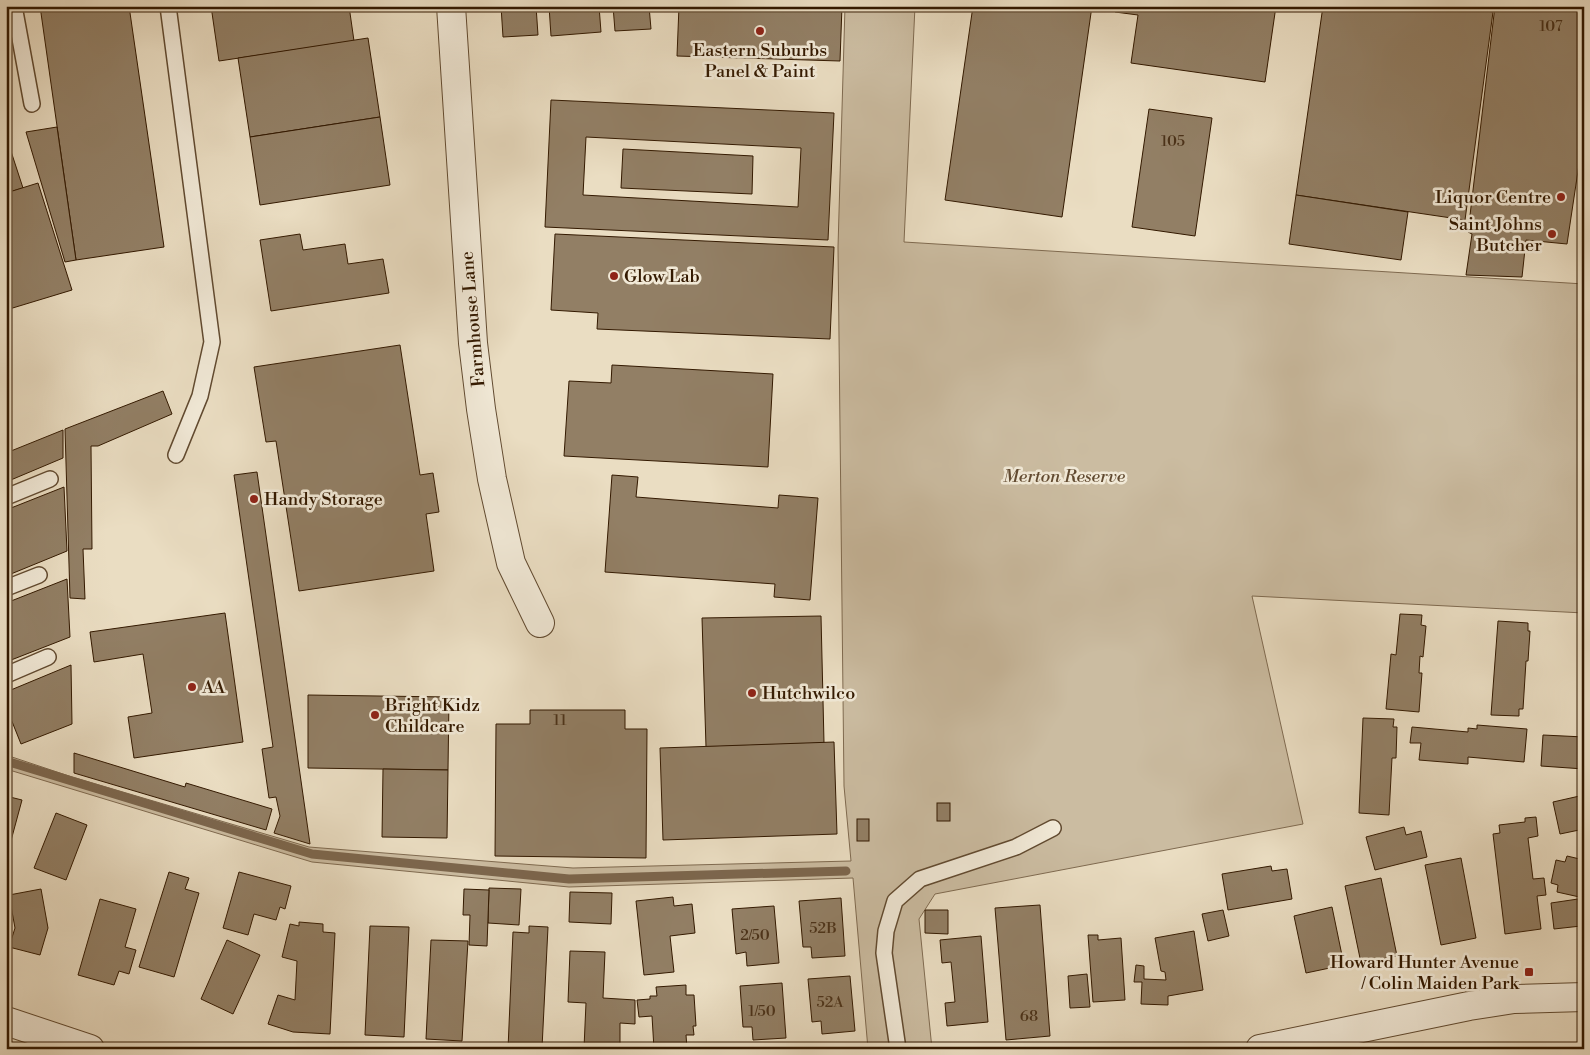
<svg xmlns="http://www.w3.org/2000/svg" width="1590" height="1055" viewBox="0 0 1590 1055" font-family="'Libre Bodoni',serif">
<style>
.green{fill:#cbbca1;stroke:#7f6a50}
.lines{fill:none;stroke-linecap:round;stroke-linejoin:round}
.stream{stroke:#7c664d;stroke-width:9}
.building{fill:#927f65;stroke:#331900;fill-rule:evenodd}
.lane-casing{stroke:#614a30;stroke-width:18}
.street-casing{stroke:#614a30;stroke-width:30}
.lane{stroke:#f1e9d7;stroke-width:15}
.street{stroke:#f1e9d7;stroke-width:28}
.poi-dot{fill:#8f2418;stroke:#f1e9d7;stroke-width:2}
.labels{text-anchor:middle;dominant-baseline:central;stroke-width:5;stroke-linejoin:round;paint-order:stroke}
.number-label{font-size:15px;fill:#4b3219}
.poi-label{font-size:18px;fill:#331900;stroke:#f1e9d7;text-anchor:start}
.street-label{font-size:18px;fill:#331900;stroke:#f1e9d7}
.park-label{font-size:18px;font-style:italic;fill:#614a30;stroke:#f1e9d7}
</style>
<rect width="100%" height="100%" fill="#eaddc2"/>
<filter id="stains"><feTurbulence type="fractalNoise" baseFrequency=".004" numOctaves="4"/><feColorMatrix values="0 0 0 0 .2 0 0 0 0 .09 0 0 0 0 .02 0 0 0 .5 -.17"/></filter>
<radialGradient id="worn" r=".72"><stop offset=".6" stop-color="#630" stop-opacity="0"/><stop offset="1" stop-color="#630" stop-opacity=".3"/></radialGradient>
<polygon class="green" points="845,6 915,6 904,242 1584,284 1584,613 1252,596 1303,824 935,894 919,919 932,1049 868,1049 853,878 569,887 312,862 6,769 6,755 72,777 309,847 573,868 851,861 844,786 838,247"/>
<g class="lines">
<polyline class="stream" points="6,761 312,854 569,879 846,871"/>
</g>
<g class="building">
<polygon points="40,6 129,6 164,247 76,260"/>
<polygon points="211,6 349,6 354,41 219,61"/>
<polygon points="501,6 536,6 538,35 503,37"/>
<polygon points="549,6 599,6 601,32 551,36"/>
<polygon points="613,6 649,6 651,29 615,31"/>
<polygon points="679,6 842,6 840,61 677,56"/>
<polygon points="973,6 1092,6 1062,217 945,200"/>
<polygon points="1115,6 1276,6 1265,82 1131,63 1138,15 1115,12"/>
<polygon points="1323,6 1447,6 1493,12 1465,220 1296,195"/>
<polygon points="1495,6 1584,6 1584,131 1567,244 1526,240 1522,277 1466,275 1472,234 1468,232"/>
<polygon points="368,38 380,117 250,137 238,58"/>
<path d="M 551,100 L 834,113 L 828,240 L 545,227 ZM 586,137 L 801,148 L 798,207 L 583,195 Z"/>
<polygon points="1149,109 1212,118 1195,236 1132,227"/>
<polygon points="380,117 390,185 260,205 250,137"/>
<polygon points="57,127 76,260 65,262 26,132"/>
<polygon points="6,136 23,188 6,193"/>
<polygon points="623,149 753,156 752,194 621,188"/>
<polygon points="38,183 72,290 6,310 6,193"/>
<polygon points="1296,195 1408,212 1401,260 1289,244"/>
<polygon points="300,234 303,250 345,244 348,264 383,259 389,293 271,311 260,240"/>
<polygon points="555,234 834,247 830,339 597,329 598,313 551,310"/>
<polygon points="400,345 420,475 433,473 439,512 426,514 434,571 299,591 276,441 266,442 254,367"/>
<polygon points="612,365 773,374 768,467 564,456 569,381 611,383"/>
<polygon points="163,391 172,414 98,446 91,446 92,549 83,549 85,599 70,598 65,429"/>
<polygon points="63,430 63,458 6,482 6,453"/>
<polygon points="257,472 310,844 274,833 280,816 276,797 269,798 262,749 273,747 234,475"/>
<polygon points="612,475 638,477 636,497 778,508 779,495 818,498 810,600 774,597 775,584 605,572"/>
<polygon points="64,487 67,551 6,576 6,510"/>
<polygon points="67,579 70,637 6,662 6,603"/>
<polygon points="225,613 243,742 134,758 128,717 152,713 143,654 94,662 90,632"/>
<polygon points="1400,614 1422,615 1421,625 1426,626 1423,657 1420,656 1419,673 1422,673 1419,712 1386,709 1391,654 1396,655"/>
<polygon points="821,616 824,743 706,747 702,618"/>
<polygon points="1498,621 1528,623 1528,631 1530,631 1528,661 1526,661 1523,709 1519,709 1519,716 1491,715"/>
<polygon points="71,665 72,724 21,744 11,719 6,721 6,692"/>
<polygon points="308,695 449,697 448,770 308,768"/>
<polygon points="530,710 625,710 625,729 647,729 646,858 495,856 496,724 530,724"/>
<polygon points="1363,718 1394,719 1393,727 1397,727 1396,758 1392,758 1389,815 1359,813"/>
<polygon points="1477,725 1527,729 1524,762 1468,757 1468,764 1419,760 1421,743 1410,743 1412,727 1468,732 1468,728 1477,729"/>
<polygon points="1543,735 1584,737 1584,769 1541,766"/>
<polygon points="834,742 837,834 663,840 660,748"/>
<polygon points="74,753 185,787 186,783 272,809 266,830 74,773"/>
<polygon points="383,769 448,770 447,838 382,837"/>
<polygon points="1584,795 1584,829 1560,834 1553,802"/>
<polygon points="6,796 22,800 9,848 6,847"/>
<rect x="937" y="803" width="13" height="18"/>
<polygon points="56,813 87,825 66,880 34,868"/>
<polygon points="1536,817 1538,836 1528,838 1533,879 1544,878 1546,895 1537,896 1541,929 1505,934 1493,834 1500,833 1499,825 1525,822 1525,818"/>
<rect x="857" y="819" width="12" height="22"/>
<polygon points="1404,827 1406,835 1421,831 1427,857 1375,870 1366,837"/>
<polygon points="1567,856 1584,860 1584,898 1557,892 1558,885 1551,883 1556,860 1565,862"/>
<polygon points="1461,858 1476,938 1441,945 1425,865"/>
<polygon points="1271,866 1272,871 1287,869 1292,899 1228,910 1222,874"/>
<polygon points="169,872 189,878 185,889 199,893 174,977 139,967"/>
<polygon points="239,872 291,886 285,909 280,907 276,920 254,914 248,935 223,928"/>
<polygon points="1381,878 1397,956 1361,963 1345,886"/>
<polygon points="489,888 521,889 519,925 488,923"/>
<polygon points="41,889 48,928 40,955 9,947 15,928 9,895"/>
<polygon points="464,889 489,890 487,946 469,945 470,915 463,915"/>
<polygon points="570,892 612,893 611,924 569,922"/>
<polygon points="673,897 674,906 692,904 695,933 670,936 674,972 644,975 636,901"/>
<polygon points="841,898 845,956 812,958 811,947 803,947 799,901"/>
<polygon points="100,899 136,909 125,947 136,950 129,974 119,971 114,985 78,975"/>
<polygon points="1578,899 1581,926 1554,929 1551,903"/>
<polygon points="1040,905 1050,1036 1006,1040 995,908"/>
<polygon points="774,906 779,963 747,966 746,952 736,954 732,909"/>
<polygon points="1332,907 1344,965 1306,973 1294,916"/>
<polygon points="925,910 948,910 948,934 925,933"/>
<polygon points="1223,910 1229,936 1208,941 1202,914"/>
<polygon points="299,922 323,924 323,932 335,933 330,1034 293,1032 268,1024 278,995 295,1000 297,961 282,957 290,924 299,926"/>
<polygon points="370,926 409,927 404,1037 365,1035"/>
<polygon points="529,926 548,927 542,1048 508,1049 513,932 529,933"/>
<polygon points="1194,931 1203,990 1168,996 1168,1005 1141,1004 1142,982 1134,982 1136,965 1144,966 1144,979 1166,980 1165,972 1161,971 1155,938"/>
<polygon points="1088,935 1098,935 1098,940 1121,938 1125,1000 1093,1002"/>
<polygon points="981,936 988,1022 947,1026 945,1003 955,1002 951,962 942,963 940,940"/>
<polygon points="227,940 260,955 233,1014 201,999"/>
<polygon points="431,940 468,941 462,1041 426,1039"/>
<polygon points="570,951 605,952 603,998 635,1000 635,1024 620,1023 620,1049 584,1048 586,1003 568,1002"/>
<polygon points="1087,974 1090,1007 1070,1008 1068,976"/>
<polygon points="850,976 855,1031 822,1034 821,1021 812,1022 808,979"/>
<polygon points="782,983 786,1038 753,1040 752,1027 743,1027 740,986"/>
<polygon points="686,985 686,995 694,995 696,1026 693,1026 694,1035 686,1035 687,1049 654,1049 652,1016 639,1017 637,1000 650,999 650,996 657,996 656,987"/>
</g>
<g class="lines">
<g class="lane-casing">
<g id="lane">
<polyline points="14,6 32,104"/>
<polyline points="168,6 212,342 200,396 176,455"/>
<polyline points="6,497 50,479"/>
<polyline points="6,588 39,575"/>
<polyline points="6,675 48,657"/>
<polyline points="898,1049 884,953 886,931 895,901 920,879 1016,847 1053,828"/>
</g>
</g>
<g class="street-casing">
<g id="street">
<polyline points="451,6 473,343 481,409 492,479 511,563 540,623"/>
<polyline points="6,1021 90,1049"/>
<polyline points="1260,1049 1469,1006 1514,999 1584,997"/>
</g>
</g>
<use href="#lane" class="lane"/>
<use href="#street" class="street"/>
</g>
<g class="poi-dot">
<circle cx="760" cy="31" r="5"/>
<circle cx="1561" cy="197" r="5"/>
<circle cx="1552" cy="234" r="5"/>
<circle cx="614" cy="276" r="5"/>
<circle cx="254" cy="499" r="5"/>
<circle cx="192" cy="687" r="5"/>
<circle cx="752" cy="693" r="5"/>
<circle cx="375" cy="715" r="5"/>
<rect x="1524" y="967" width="10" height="10" rx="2.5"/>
</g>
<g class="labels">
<g class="number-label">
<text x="1551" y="26">107</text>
<text x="1173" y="141">105</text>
<text x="560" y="720">11</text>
<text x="823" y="928">52B</text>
<text x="755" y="935">2/50</text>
<text x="830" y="1002">52A</text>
<text x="762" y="1011">1/50</text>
<text x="1029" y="1016">68</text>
</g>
<g class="poi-label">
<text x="760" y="50" text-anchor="middle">Eastern Suburbs<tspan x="760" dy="21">Panel &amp; Paint</tspan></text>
<text x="1551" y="197" text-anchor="end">Liquor Centre</text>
<text x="1542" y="224" text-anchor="end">Saint Johns<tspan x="1542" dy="21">Butcher</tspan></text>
<text x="624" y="276">Glow Lab</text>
<text x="264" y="499">Handy Storage</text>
<text x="202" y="687">AA</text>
<text x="762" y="693">Hutchwilco</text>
<text x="385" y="705">Bright Kidz<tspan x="385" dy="21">Childcare</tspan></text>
<text x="1519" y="962" text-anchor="end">Howard Hunter Avenue<tspan x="1519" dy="21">/ Colin Maiden Park</tspan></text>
</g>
<g class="street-label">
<text transform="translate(473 319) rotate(-95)">Farmhouse Lane</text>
</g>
<g class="park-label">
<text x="1064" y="476">Merton Reserve</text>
</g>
</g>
<rect width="1590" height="1055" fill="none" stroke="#eaddc2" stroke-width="25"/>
<rect x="8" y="8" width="1575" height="1040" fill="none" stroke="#331900" stroke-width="2.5"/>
<rect x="12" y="12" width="1565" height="1030" fill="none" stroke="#331900"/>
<rect width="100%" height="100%" filter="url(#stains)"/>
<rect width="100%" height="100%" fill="url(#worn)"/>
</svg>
